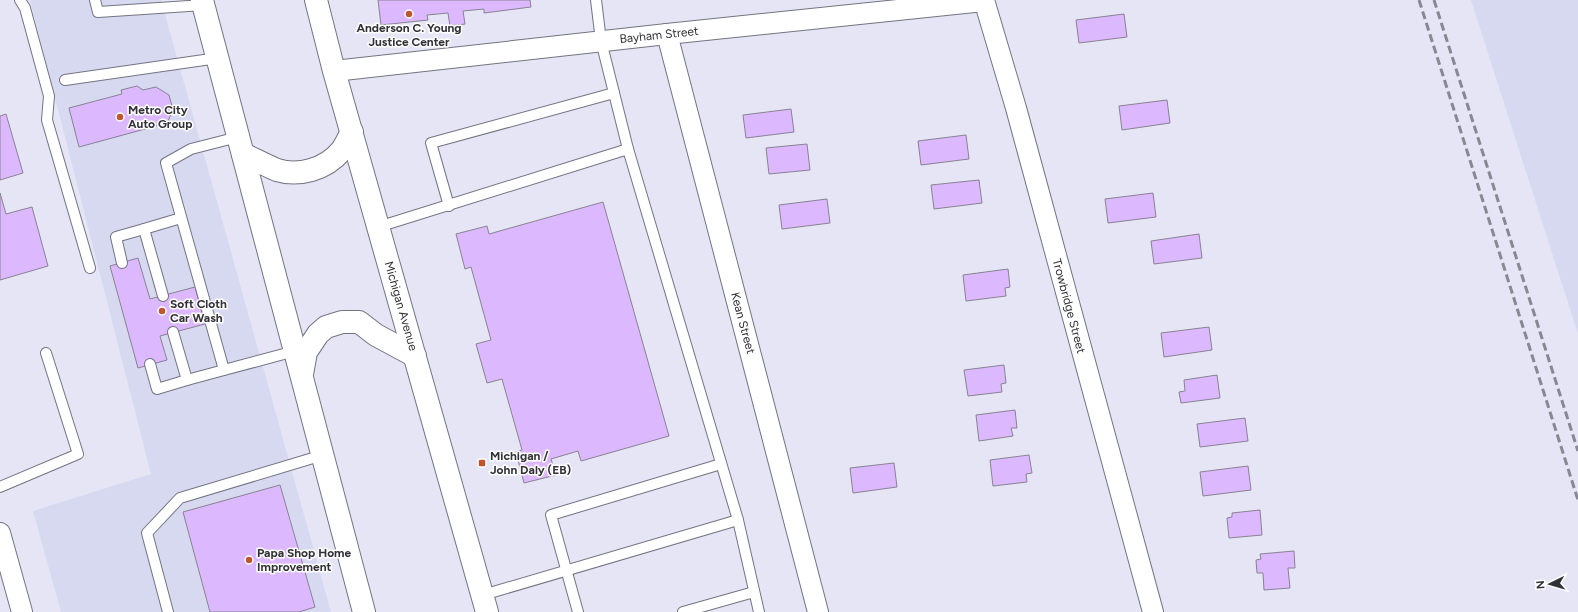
<svg xmlns="http://www.w3.org/2000/svg" width="1578" height="612" viewBox="0 0 1578 612" font-family="Figtree,sans-serif">
<style>
.built{fill:#d7d9f1}
.building{fill:#dcb9fe;stroke:#898291}
.lines{fill:none;stroke-linecap:round;stroke-linejoin:round}
.lane-casing{stroke:#737482;stroke-width:12}
.street-casing{stroke:#737482;stroke-width:22}
.primary-casing{stroke:#737482;stroke-width:24}
.lane{stroke:#fff;stroke-width:10}
.street{stroke:#fff;stroke-width:20}
.primary{stroke:#fff;stroke-width:22}
.rail{stroke:#888894;stroke-width:3;stroke-dasharray:8 4;stroke-linecap:butt}
.poi-dot{fill:#be572d;stroke:#fff;stroke-width:1.5}
.labels{text-anchor:middle;dominant-baseline:central;stroke-width:3;stroke-linejoin:round;paint-order:stroke}
.poi-label{font-size:12px;font-weight:bold;fill:#313137;stroke:#fff;text-anchor:start}
.street-label{font-size:12px;fill:#313137;stroke:#fff}
</style>
<rect width="100%" height="100%" fill="#e5e5f6"/>
<g class="built">
<polygon points="30,0 161,0 331,612 61,612 33,511 151,474"/>
<polygon points="1471,0 1578,0 1578,334"/>
</g>
<g class="building">
<polygon points="378,0 530,0 531,7 484,13 484,9 463,11 465,24 450,26 448,13 427,15 428,20 381,25"/>
<polygon points="1124,14 1127,37 1079,43 1076,20"/>
<polygon points="137,86 143,90 156,87 169,95 173,110 167,123 79,147 69,108 122,94 121,90"/>
<polygon points="1167,100 1170,123 1122,130 1119,106"/>
<polygon points="791,109 794,132 746,138 743,115"/>
<polygon points="6,114 23,173 0,180 0,116"/>
<polygon points="966,135 969,159 921,165 918,141"/>
<polygon points="807,144 810,170 769,174 766,148"/>
<polygon points="979,180 982,203 934,209 931,185"/>
<polygon points="0,193 6,214 32,207 48,266 0,280"/>
<polygon points="1153,193 1156,217 1108,223 1105,199"/>
<polygon points="827,199 830,223 782,229 779,205"/>
<polygon points="603,202 669,436 581,461 578,451 551,459 556,475 524,483 516,452 522,450 502,379 487,383 476,344 491,340 471,267 465,269 456,234 487,226 489,234"/>
<polygon points="1199,234 1202,258 1154,264 1151,241"/>
<polygon points="138,258 150,299 195,287 205,324 160,336 167,360 138,368 110,266"/>
<polygon points="1008,269 1010,287 1005,288 1006,296 966,301 963,275"/>
<polygon points="1209,327 1212,350 1164,357 1161,333"/>
<polygon points="1004,365 1006,383 1001,384 1002,392 968,396 964,370"/>
<polygon points="1217,375 1220,398 1181,403 1179,392 1185,391 1184,380"/>
<polygon points="1015,410 1017,428 1011,428 1013,436 979,441 976,415"/>
<polygon points="1245,418 1248,441 1200,447 1197,424"/>
<polygon points="1029,455 1032,473 1026,474 1027,482 993,486 990,460"/>
<polygon points="894,463 897,487 853,493 850,468"/>
<polygon points="1248,466 1251,490 1203,496 1200,472"/>
<polygon points="280,485 315,607 299,612 210,612 183,512"/>
<polygon points="1260,510 1262,535 1229,538 1227,518 1232,517 1232,513"/>
<polygon points="1294,551 1295,568 1288,568 1290,588 1264,590 1263,573 1257,573 1256,560 1261,559 1260,554"/>
</g>
<g class="lines">
<g class="lane-casing">
<g id="lane">
<polyline points="20,0 25,8 49,96 47,120 90,268"/>
<polyline points="95,0 98,12 204,5"/>
<polyline points="596,0 601,41 628,149"/>
<polyline points="65,80 218,58"/>
<polyline points="238,137 191,149 166,163 224,370 295,351"/>
<polyline points="449,206 431,143 614,93"/>
<polyline points="378,227 628,149 738,520 483,595"/>
<polyline points="122,263 116,237 144,229"/>
<polyline points="163,296 144,229 181,218"/>
<polyline points="173,332 187,380 224,370"/>
<polyline points="150,364 157,389 187,380"/>
<polyline points="0,487 78,454 46,353"/>
<polyline points="738,520 759,612"/>
<polyline points="168,612 147,533 180,498 323,455"/>
<polyline points="578,612 551,515 721,464"/>
<polyline points="683,612 754,592"/>
</g>
</g>
<g class="street-casing">
<g id="street">
<polyline points="984,0 1016,108 1153,612"/>
<polyline points="667,34 818,612"/>
<polyline points="334,71 667,34 984,1"/>
<polyline points="0,533 22,612"/>
</g>
</g>
<g class="primary-casing">
<g id="primary">
<polyline points="202,0 364,612"/>
<polyline points="316,0 334,71 487,612"/>
<path d="M 243,154 C 254,159 265,165 277,170 C 299,177 326,169 341,151 C 346,145 348,138 352,132"/>
<polyline points="302,374 306,352 318,334 326,327 342,322 359,322 376,335 415,356"/>
</g>
</g>
<use href="#lane" class="lane"/>
<use href="#street" class="street"/>
<use href="#primary" class="primary"/>
<g class="rail">
<polyline points="1419,0 1578,500"/>
<polyline points="1434,0 1578,451"/>
</g>
</g>
<g class="poi-dot">
<circle cx="409" cy="14" r="4"/>
<circle cx="120" cy="117" r="4"/>
<circle cx="162" cy="311" r="4"/>
<rect x="478" y="459" width="8" height="8" rx="2"/>
<circle cx="249" cy="560" r="4"/>
</g>
<g class="labels">
<g class="poi-label">
<text x="409" y="28" text-anchor="middle">Anderson C. Young<tspan x="409" dy="14">Justice Center</tspan></text>
<text x="128" y="110">Metro City<tspan x="128" dy="14">Auto Group</tspan></text>
<text x="170" y="304">Soft Cloth<tspan x="170" dy="14">Car Wash</tspan></text>
<text x="490" y="456">Michigan /<tspan x="490" dy="14">John Daly (EB)</tspan></text>
<text x="257" y="553">Papa Shop Home<tspan x="257" dy="14">Improvement</tspan></text>
</g>
<g class="street-label">
<text transform="translate(659 35) rotate(-6)">Bayham Street</text>
<text transform="translate(401 306) rotate(74)">Michigan Avenue</text>
<text transform="translate(1069 306) rotate(75)">Trowbridge Street</text>
<text transform="translate(743 323) rotate(75)">Kean Street</text>
</g>
</g>
<g transform="translate(1550 584) rotate(265)" stroke="#ffffff" stroke-width="3" paint-order="stroke">
<path d="M0-3L7 15L0 10L-7 15Z" fill="#313137"/>
<text y="-6" font-size="11" font-weight="bold" text-anchor="middle" fill="#313137">N</text>
</g>
</svg>
